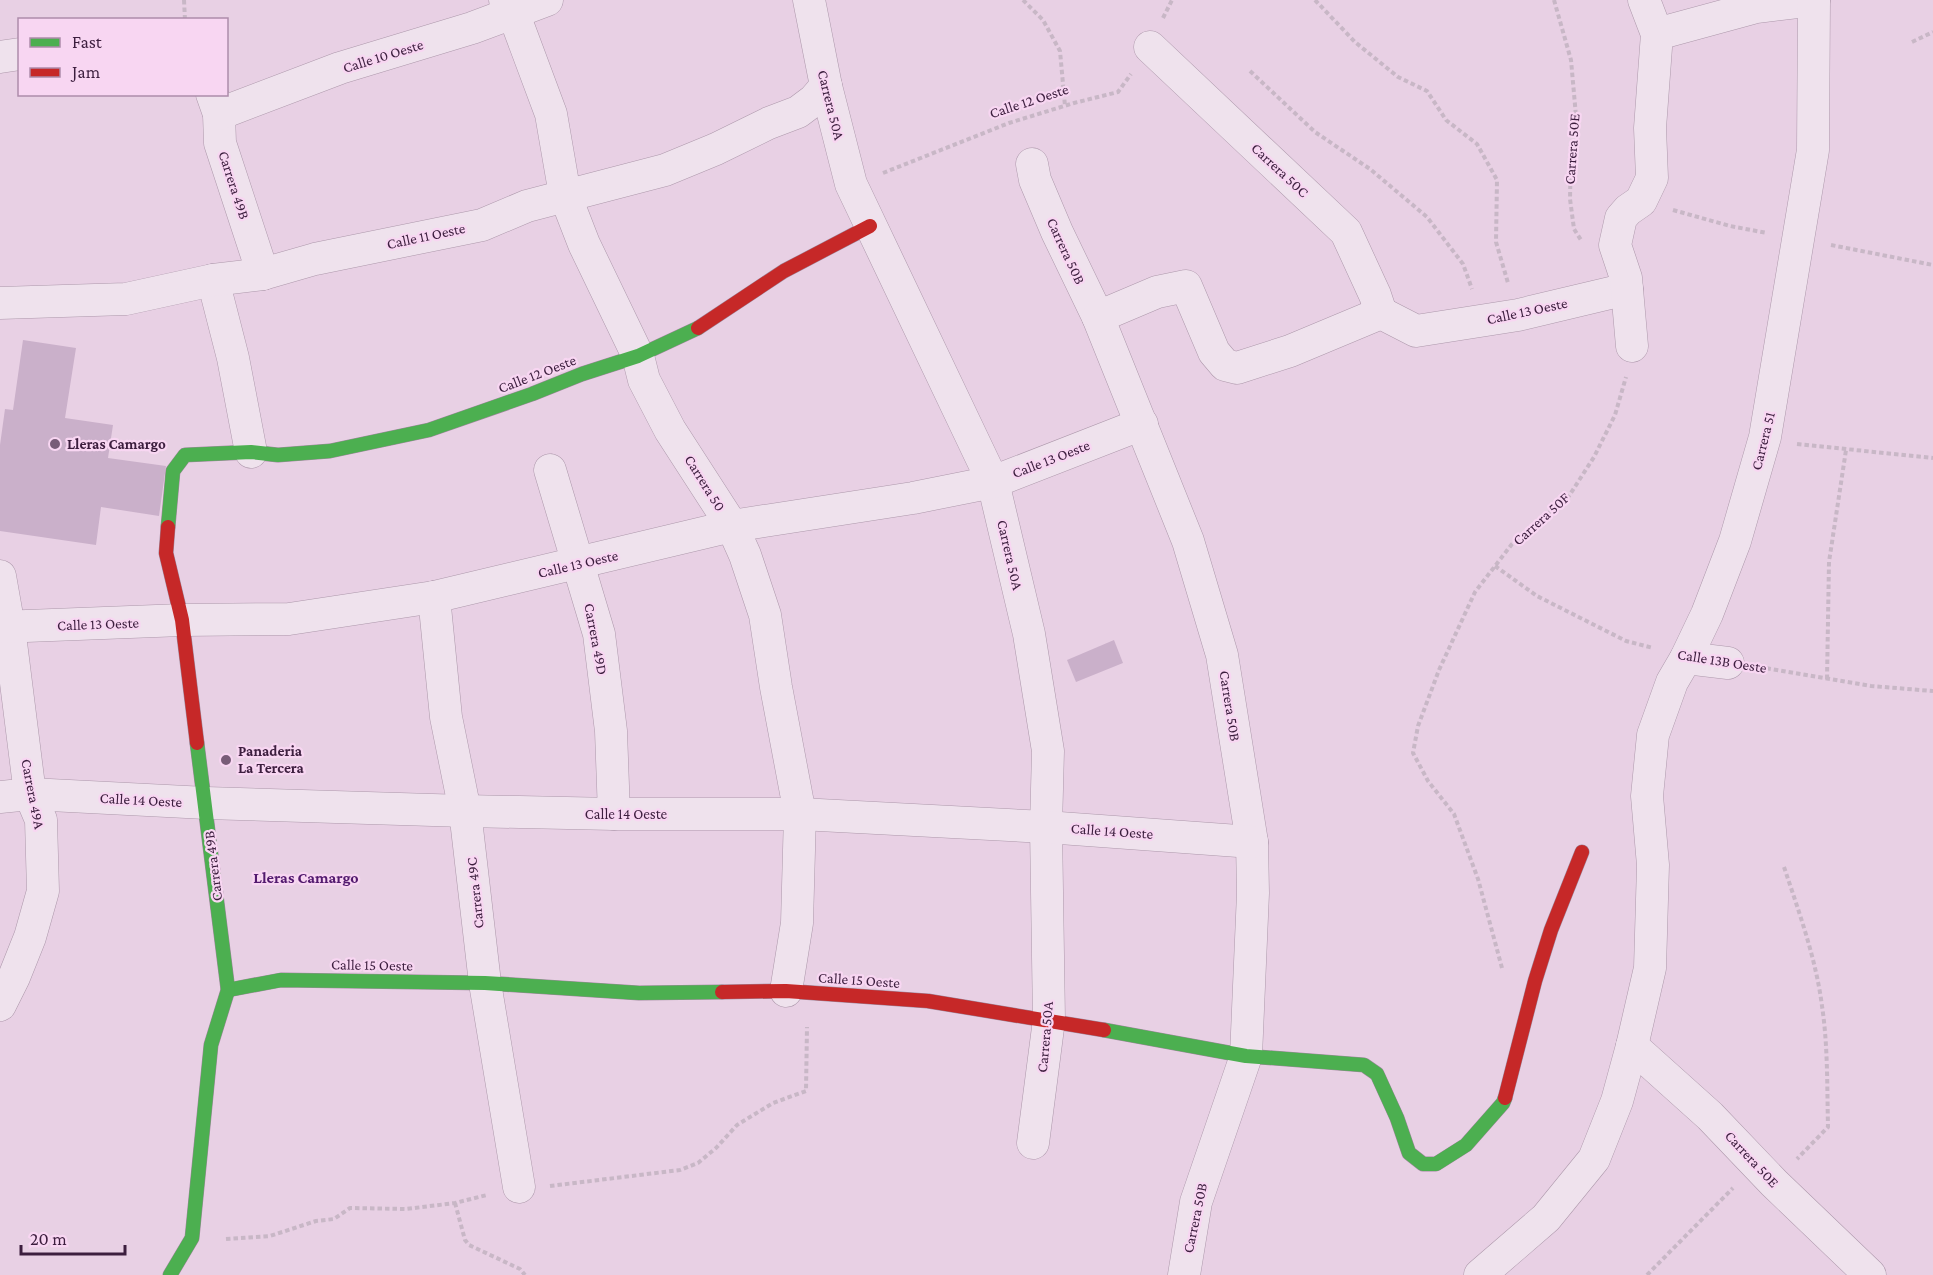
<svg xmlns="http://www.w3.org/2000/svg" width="1933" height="1275" viewBox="0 0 1933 1275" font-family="'Crimson Pro',serif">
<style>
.building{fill:#cab0ca}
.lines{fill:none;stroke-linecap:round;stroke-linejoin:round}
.street-casing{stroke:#ad98ab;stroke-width:33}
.fast-casing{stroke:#9d889b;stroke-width:15}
.jam-casing{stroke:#9d889b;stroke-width:15}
.path{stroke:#c8b7c6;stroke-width:4;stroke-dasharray:4.5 3;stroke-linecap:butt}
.street{stroke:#efe2ed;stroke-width:32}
.fast{stroke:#4caf50;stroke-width:14}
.jam{stroke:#c62828;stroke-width:14}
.poi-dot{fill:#785c78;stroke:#f8d6f2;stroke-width:2}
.labels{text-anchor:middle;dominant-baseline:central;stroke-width:4.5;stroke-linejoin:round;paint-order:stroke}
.street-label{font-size:15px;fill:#3c1e3e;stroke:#f8d6f2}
.poi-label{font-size:15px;font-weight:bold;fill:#3c1e3e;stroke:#f8d6f2;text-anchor:start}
.neighbourhood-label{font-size:16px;font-weight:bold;fill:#521a6e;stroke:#f8d6f2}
</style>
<rect width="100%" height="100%" fill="#e8d0e4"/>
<g class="building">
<polygon points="23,340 76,348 65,418 113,425 108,458 166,466 159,516 101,507 96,545 0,531 0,445 5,409 13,410"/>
<polygon points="1114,640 1123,663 1076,682 1067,660"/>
</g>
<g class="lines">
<g class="street-casing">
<g id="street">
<polyline points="505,0 513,12 551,114 565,195 584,244 638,356 644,380 670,430 732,526 745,555 765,615 776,687 800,814 797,923 786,991"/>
<polyline points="809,0 826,86 851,184 993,482 1029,634 1048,751 1046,827 1049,1020 1033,1143"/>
<polyline points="1657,34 1756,7 1814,0"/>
<polyline points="1150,47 1346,232 1375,295 1381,313"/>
<polyline points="0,57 20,54"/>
<polyline points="212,94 219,114 220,143 263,274"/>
<polyline points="219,114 340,68 472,28 547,0"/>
<polyline points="1032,164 1035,180 1057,232 1098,317 1188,541 1222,655 1252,842 1253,893 1246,1056 1196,1202 1184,1275"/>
<polyline points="213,280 233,358 251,452"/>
<polyline points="0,303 126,299 213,280 263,274 315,259 482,225 527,206 665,170 716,149 769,123 798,112 814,100 826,86"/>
<polyline points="1098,317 1157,292 1186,286 1214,352 1225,365 1237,368 1290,351 1381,313 1416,331 1518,315 1627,289"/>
<polyline points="1632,346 1626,278 1615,245 1621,218 1628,210 1641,201 1652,178 1650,128 1657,34 1644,0"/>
<polyline points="550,470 599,634 611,731 614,814"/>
<polyline points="0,576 9,627 30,794 41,820 43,891 30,937 14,977 0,1005"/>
<polyline points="434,597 446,717 465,811 485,983 519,1187"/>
<polyline points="0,627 182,620 289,619 434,597 732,526 913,498 993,482 1142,424"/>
<polyline points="1686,658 1728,663"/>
<polyline points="0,797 30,794 206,803 465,811 614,814 800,814 1046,827 1252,842"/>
<polyline points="1632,1046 1710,1116 1774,1183 1870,1275"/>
<polyline points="1480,1275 1546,1218 1594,1159 1617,1101 1632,1046 1650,968 1653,865 1647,796 1653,735 1672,682 1686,658 1707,614 1735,541 1765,437 1813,150 1814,0"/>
</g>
</g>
<g class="fast-casing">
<g id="fast">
<polyline points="168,527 173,471 185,455 251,452 278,455 330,451 429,430 532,394 582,374 638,356 698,328"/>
<polyline points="228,990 281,980 485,983 639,993 722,992"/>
<polyline points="1104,1030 1246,1056 1364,1065 1377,1074 1397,1118 1409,1153 1423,1164 1436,1164 1466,1145 1503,1103 1505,1098"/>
<polyline points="170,1275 192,1238 211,1045 228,990 197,743"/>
</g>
</g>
<g class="jam-casing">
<g id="jam">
<polyline points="698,328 784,271 870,226"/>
<polyline points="168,527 166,553 182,620 197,743"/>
<polyline points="722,992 786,991 928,1001 1104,1030"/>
<polyline points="1505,1098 1535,981 1551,930 1582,852"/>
</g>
</g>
<g class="path">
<polyline points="184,0 185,20"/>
<polyline points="1023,0 1043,20 1060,51 1065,106"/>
<polyline points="1315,0 1355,42 1398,77 1427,91 1446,120 1477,144 1497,180 1496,242 1508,283"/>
<polyline points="1554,0 1571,60 1576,116 1571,151 1570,199 1574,229 1581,240"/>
<polyline points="1163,18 1172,0"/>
<polyline points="1912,42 1933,32"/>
<polyline points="1250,71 1315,132 1370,169 1427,217 1463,264 1472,289"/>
<polyline points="883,173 1009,123 1074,103 1118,92 1131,74"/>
<polyline points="1673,210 1730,226 1767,233"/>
<polyline points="1831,245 1933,265"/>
<polyline points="1797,444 1933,458"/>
<polyline points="1495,566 1537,596 1626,641 1653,648"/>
<polyline points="1759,667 1871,686 1933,691"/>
<polyline points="1827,679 1829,562 1846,450"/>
<path d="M 1784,867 C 1799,912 1816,959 1822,1006 C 1828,1046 1827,1087 1828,1127 L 1797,1159"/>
<polyline points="1502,968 1478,879 1454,814 1428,781 1413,753 1418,726 1439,670 1475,592 1512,544 1569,496 1594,457 1615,415 1626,377"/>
<polyline points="550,1186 680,1170 698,1163 716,1148 737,1125 773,1103 806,1091 807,1027"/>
<polyline points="455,1203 465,1240 469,1245 520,1269 525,1275"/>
<polyline points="226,1239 270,1236 316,1221 334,1219 350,1208 406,1209 455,1203 487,1195"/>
<polyline points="1647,1275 1733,1188"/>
</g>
<use href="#street" class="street"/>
<use href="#fast" class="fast"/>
<use href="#jam" class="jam"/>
</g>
<g class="poi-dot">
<circle cx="55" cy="444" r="6"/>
<circle cx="226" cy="760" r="6"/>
</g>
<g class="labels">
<g class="street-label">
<text transform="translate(383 56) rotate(-17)">Calle 10 Oeste</text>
<text transform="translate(1029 101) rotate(-18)">Calle 12 Oeste</text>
<text transform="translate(831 105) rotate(76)">Carrera 50A</text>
<text transform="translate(1572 149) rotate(-86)">Carrera 50E</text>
<text transform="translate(1280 170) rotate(43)">Carrera 50C</text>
<text transform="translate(234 185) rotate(72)">Carrera 49B</text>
<text transform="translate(426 236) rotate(-12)">Calle 11 Oeste</text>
<text transform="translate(1066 251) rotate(65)">Carrera 50B</text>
<text transform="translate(1527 311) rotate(-12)">Calle 13 Oeste</text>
<text transform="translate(537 374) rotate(-21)">Calle 12 Oeste</text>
<text transform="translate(1763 441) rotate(-76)">Carrera 51</text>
<text transform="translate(1051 459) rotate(-21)">Calle 13 Oeste</text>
<text transform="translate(705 483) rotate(58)">Carrera 50</text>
<text transform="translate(1541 519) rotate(-42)">Carrera 50F</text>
<text transform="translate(1010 555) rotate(77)">Carrera 50A</text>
<text transform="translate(578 564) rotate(-13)">Calle 13 Oeste</text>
<text transform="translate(98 624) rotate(-2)">Calle 13 Oeste</text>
<text transform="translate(596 639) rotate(79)">Carrera 49D</text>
<text transform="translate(1722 661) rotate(9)">Calle 13B Oeste</text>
<text transform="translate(1230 706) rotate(81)">Carrera 50B</text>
<text transform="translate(33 794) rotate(79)">Carrera 49A</text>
<text transform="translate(141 800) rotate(3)">Calle 14 Oeste</text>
<text x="626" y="814">Calle 14 Oeste</text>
<text transform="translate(1112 831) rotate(4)">Calle 14 Oeste</text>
<text transform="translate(213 866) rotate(-97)">Carrera 49B</text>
<text transform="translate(475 893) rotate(-96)">Carrera 49C</text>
<text transform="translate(372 965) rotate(1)">Calle 15 Oeste</text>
<text transform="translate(859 980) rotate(4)">Calle 15 Oeste</text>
<text transform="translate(1045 1037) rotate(-85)">Carrera 50A</text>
<text transform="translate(1752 1159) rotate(47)">Carrera 50E</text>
<text transform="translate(1195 1218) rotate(-78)">Carrera 50B</text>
</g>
<g class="poi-label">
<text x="67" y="444">Lleras Camargo</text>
<text x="238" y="751">Panaderia<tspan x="238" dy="17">La Tercera</tspan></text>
</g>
<g class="neighbourhood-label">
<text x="306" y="877">Lleras Camargo</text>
</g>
</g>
<rect x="18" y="18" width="210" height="78" fill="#f8d6f2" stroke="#ad8caa" stroke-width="1.5"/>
<rect x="30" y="38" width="30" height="9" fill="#4caf50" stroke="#ad8caa" stroke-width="1.5"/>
<text x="72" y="48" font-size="18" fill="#3c1e3e">Fast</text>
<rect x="30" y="68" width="30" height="9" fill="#c62828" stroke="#ad8caa" stroke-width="1.5"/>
<text x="72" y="78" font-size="18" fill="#3c1e3e">Jam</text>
<path d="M21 1245v9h104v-9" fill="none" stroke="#3c1e3e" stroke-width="3"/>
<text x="30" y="1245" font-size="18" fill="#3c1e3e" stroke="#f8d6f2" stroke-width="4.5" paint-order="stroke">20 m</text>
</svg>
